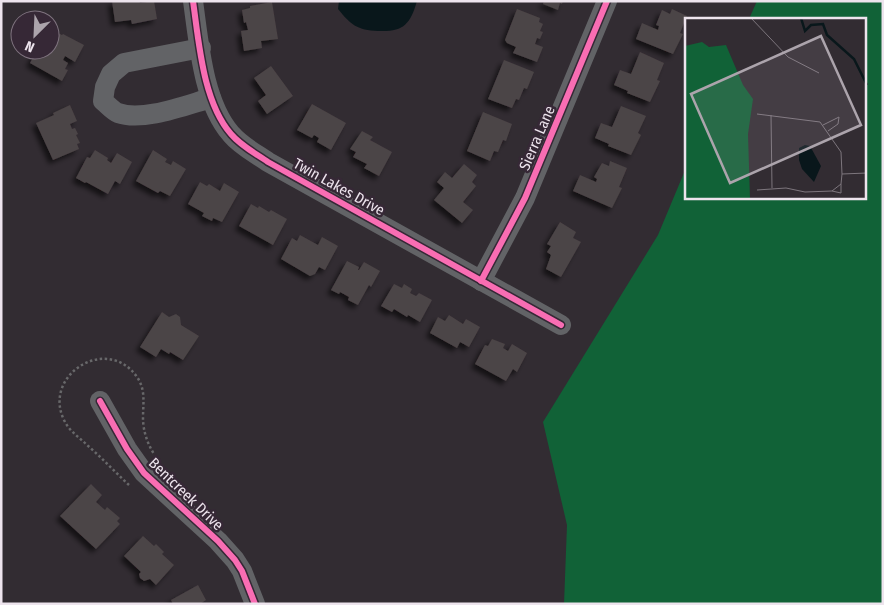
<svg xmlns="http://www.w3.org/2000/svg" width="884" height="605" viewBox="0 0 884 605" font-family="'Fira Sans Condensed',sans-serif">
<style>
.forest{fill:#116237}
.water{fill:#09171b}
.building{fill:#4c4446;filter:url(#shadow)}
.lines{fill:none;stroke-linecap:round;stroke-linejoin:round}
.path{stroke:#68686a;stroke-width:2.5;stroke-dasharray:2.5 2.5;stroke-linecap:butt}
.minor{stroke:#626366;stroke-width:20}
.cycleway-casing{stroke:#362836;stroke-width:9}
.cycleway{stroke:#f96db3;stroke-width:6}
.labels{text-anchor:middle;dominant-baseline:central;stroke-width:5;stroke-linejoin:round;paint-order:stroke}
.street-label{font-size:15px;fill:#ede4ed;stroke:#362836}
.inset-river{fill:none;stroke:#09171b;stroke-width:2.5}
.inset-road{fill:none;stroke:#7d767d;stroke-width:1}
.view{fill:#aca4ac;fill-opacity:0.15;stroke:#aca4ac;stroke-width:2.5}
.inset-edge{fill:none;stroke:#ede4ed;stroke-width:2.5}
</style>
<defs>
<filter id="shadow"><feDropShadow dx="-4" dy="4" stdDeviation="2.5" flood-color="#0009"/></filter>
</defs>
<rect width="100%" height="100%" fill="#322c32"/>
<polygon class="forest" points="757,1 883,1 883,604 564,604 567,525 543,422 658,235 686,168 686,198 865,198 865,19 749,19"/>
<path class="water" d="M 339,1 L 417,1 C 410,25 403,32 378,31 C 357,30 351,25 338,9 Z"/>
<g class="building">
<polygon points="112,1 139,1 140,3 154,1 157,19 132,24 131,20 115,22"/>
<polygon points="544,1 563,1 562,4 560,3 558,10 543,4"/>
<polygon points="272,2 278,39 261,41 262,48 244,51 241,31 248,30 246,22 244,23 242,10 250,8 250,6"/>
<polygon points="517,9 540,18 539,22 543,24 540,31 543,32 540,39 537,38 535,44 543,47 537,62 513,53 516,47 507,43 505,40"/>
<polygon points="672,9 687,16 680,33 683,34 673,54 636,39 642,23 658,30 659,26 656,25 662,10 670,14"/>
<polygon points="50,29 62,35 63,34 84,45 75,62 65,56 63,60 68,63 65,69 68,70 62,81 30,63 37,50 50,50"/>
<polygon points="640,52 664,63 657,80 660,81 650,102 627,93 628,91 614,85 620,70 631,74"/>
<polygon points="504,60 534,72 527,89 524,88 519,100 516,99 512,108 488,99"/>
<polygon points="271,66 293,96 267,114 258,101 266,95 254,78"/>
<polygon points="312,104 346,123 331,150 317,142 319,138 314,135 312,138 297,130"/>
<polygon points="70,105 77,121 70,124 72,129 75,128 78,134 76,135 80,143 77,144 79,149 53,160 36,123 54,115 53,113"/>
<polygon points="621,106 646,116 638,133 641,135 631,155 608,146 609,144 595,138 601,123 612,127"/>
<polygon points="483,112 512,124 506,141 503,140 498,152 494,151 490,161 467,151"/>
<polygon points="362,131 373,137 370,140 392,152 379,176 364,168 367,164 353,157 356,152 350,149"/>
<polygon points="95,150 108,158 107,160 111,163 117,153 132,162 120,184 115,181 108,194 86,182 85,183 76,178 87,157 90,158"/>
<polygon points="153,150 167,159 165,162 171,165 173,161 186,169 170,196 160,191 158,193 136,181"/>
<polygon points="610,161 627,168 619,187 622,188 612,208 573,191 580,175 596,182 597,179 594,177 602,163 609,166"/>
<polygon points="464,164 477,175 472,182 476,186 463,202 473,210 462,223 434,200 444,188 437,182 445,172 452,178"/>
<polygon points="200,182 207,186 209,184 220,191 224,183 239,192 222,222 213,218 212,221 202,216 204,213 188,204"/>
<polygon points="251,204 258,208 259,206 269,212 271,210 287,219 273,245 239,226"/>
<polygon points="560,222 576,232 573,238 581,242 561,277 546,269 551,255 547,252 551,246 547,244"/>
<polygon points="300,235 318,245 322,237 338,246 325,270 319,267 315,274 310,276 281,259 292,238 297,241"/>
<polygon points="347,261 359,267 358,270 359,270 364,262 380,271 371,287 369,285 358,305 348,300 349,297 340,292 339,294 331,290"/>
<polygon points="394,284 402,288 404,284 412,289 410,293 416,296 419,293 432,300 420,322 408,315 407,317 394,309 392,312 381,306"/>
<polygon points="162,312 169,317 176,314 180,317 181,325 199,336 183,360 170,352 169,354 161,349 156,357 140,347"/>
<polygon points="449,315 463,324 466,319 480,327 469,347 460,342 457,348 430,333 438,317 445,321"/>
<polygon points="492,339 505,344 503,348 508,351 512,344 527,353 517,372 513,369 506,381 475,364 485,345 488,346"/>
<polygon points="91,484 102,495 96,502 105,510 107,507 120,518 117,521 120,524 96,549 60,516"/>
<polygon points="143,536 154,546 156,544 164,552 162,554 174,565 156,585 150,579 144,581 140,578 139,574 141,572 124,556"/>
<polygon points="198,585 206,600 200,604 173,604 171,600"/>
</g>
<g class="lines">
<path class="path" d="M 129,485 C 115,472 102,458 87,445 C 79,437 69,431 64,420 C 42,375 107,334 137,377 C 146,390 143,403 143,418 C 143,430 147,443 154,454"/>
<g class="minor">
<path d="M 193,1 C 199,43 203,102 231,134 C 241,146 255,153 268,162 L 561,325"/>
<path d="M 201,48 L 124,63 L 111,74 L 105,87 L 103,101 C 108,105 113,111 118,113 C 143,122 186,105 211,98"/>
<polyline points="481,281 525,198 607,1"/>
<polyline points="100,401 127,449 144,473 218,541 235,560 242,571 255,604"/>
</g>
<g class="cycleway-casing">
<g id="cycleway">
<path d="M 193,1 C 199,43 203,102 231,134 C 241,146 255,153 268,162 L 561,325"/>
<polyline points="481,281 525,198 607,1"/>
<polyline points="100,401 127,449 144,473 218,541 235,560 242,571 255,604"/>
</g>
</g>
<use href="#cycleway" class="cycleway"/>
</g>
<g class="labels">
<g class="street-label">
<text transform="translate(537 138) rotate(-67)">Sierra Lane</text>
<text transform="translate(339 187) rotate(29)">Twin Lakes Drive</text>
<text transform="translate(186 494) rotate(44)">Bentcreek Drive</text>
</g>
</g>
<g transform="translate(685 18)">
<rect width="181" height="181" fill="#322c32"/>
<path d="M 17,24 L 24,29 L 41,27 L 58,67 L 68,81 L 63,116 L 65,181 L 0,181 L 0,28 Z" fill="#116237"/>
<path d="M 120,127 L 125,128 L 136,148 L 129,164 L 117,151 L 114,142 L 114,130 Z" fill="#09171b"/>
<path class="inset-river" d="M 116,0 L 120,13 L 126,7 L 138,6 L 142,17 L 169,41 L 182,67"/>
<path class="inset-road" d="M 66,0 L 103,39 L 134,55M 86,97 L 87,170M 138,107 L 154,99 L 153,106 L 143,113M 157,156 L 182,155M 72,172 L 101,170 L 120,174 L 147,173 L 156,166 L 157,156 L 156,134 L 135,104 L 72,96M 147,173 L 156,175 L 156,166"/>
<path class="view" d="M 136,18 L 176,107 L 45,165 L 6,76 Z"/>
<rect width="181" height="181" class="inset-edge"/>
</g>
<rect width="884" height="605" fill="none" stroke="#ede4ed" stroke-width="5"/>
<g transform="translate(35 35) rotate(204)"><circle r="24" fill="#362836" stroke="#7f737f"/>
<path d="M0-4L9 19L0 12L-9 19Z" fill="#aca4ac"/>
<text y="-8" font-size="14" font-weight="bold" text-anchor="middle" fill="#ede4ed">N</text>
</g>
</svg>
